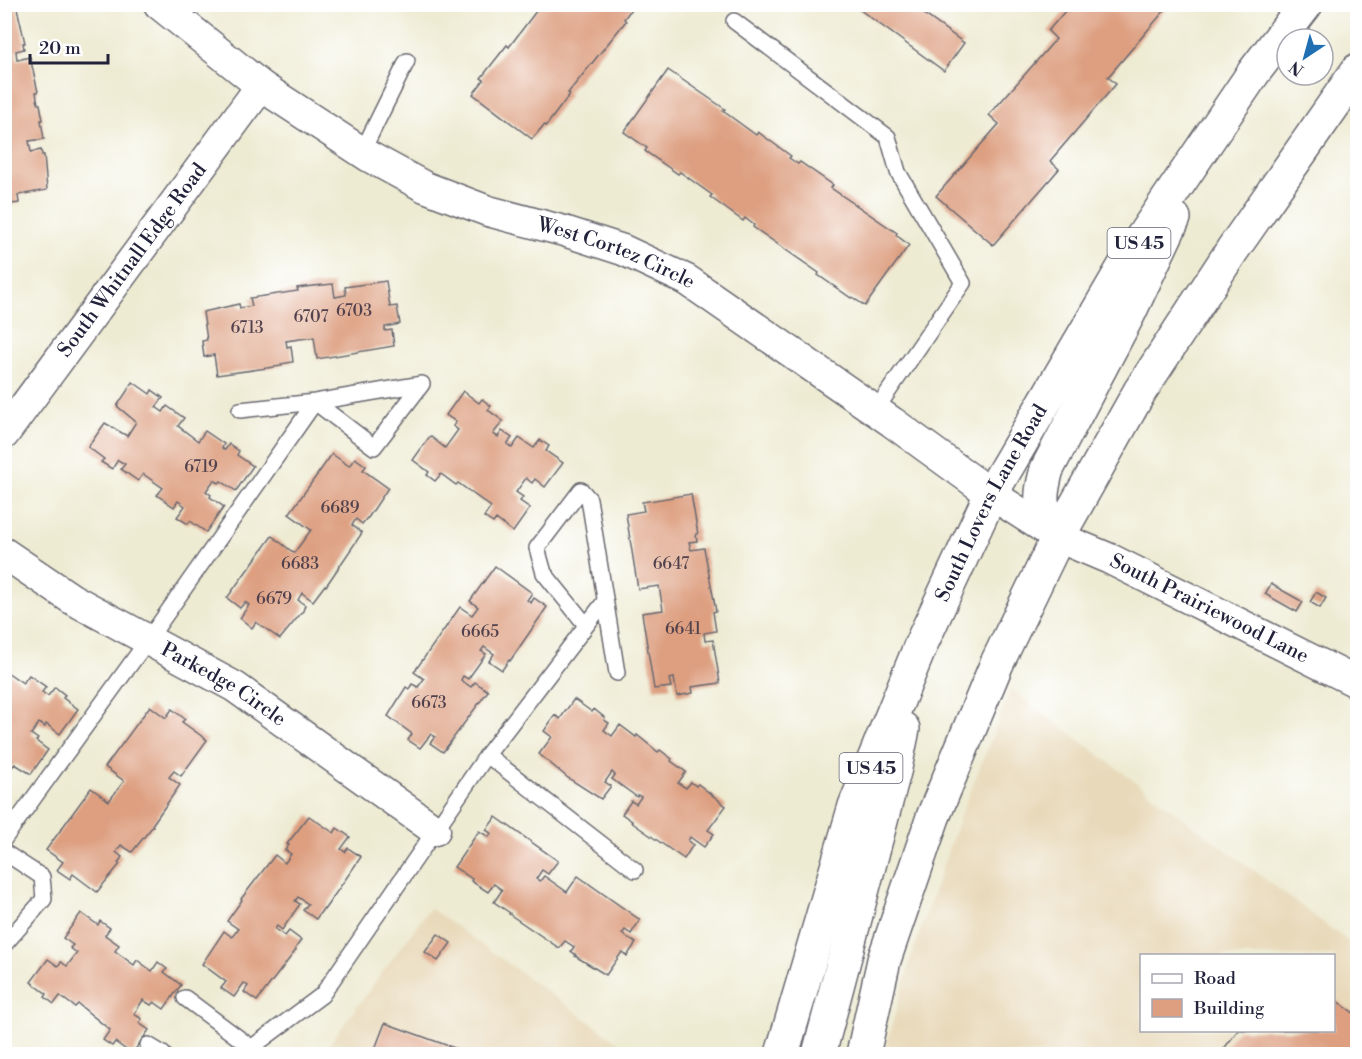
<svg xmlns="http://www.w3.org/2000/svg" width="1362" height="1059" viewBox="0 0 1362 1059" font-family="'Libre Bodoni',serif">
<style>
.built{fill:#e8d9ba;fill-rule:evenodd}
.building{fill:#dd9f80}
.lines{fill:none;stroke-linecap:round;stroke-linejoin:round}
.service-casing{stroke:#696870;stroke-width:18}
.minor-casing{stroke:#696870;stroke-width:33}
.primary-casing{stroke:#696870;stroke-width:36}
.service{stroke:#fff;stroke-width:15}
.minor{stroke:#fff;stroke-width:30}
.primary{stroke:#fff;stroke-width:33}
.labels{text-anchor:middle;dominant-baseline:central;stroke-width:4.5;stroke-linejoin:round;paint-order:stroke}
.number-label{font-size:16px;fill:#51414c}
.shield{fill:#fff;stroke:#646476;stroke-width:1.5}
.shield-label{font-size:18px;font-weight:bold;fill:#22223b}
.street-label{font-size:20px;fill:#22223b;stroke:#fff}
</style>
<rect width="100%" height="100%" fill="#fff"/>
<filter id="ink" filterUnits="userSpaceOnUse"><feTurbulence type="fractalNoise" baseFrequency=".0167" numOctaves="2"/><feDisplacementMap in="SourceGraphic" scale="12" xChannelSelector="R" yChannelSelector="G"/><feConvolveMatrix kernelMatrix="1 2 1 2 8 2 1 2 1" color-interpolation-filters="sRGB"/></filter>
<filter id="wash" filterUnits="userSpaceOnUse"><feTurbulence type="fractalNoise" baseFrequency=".008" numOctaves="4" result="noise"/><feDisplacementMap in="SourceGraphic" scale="24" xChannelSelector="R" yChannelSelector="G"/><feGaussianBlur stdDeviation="1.35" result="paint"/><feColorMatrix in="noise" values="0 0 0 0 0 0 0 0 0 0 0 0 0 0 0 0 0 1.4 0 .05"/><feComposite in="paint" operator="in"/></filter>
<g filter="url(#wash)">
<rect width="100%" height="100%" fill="#eeebd3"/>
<g class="built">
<path d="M 1011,689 L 1357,948 L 1357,1054 L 884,1054 L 912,954 L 958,822 ZM 1142,956 L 1334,956 L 1334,1030 L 1142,1030 Z"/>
<polygon points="430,908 635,1054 322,1054"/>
</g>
<g id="blocks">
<g class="building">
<polygon points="539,4 635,4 624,19 626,21 568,93 570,94 546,126 544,125 532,139 473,94 484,80 481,78 507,45 509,47 540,6"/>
<polygon points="852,4 910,4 964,43 944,71"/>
<polygon points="1071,4 1170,4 1108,77 1116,84 1050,161 1059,169 993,245 936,196 999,124 989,115 1056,39 1048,31"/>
<polygon points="17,8 25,43 23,43 24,49 16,51 17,60 30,57 38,92 36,92 38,104 40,104 43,120 41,120 44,139 29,141 31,152 41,150 42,155 44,155 47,190 18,195 19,203 4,205 4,10"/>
<polygon points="668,70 725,109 723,111 756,135 758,132 791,156 789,158 798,164 800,162 833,185 831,188 897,233 896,235 909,245 865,306 852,297 851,298 818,275 819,273 753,227 754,225 745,218 743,221 710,197 712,195 680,172 678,174 645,151 647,148 624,132"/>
<polygon points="386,281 390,307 397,306 400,324 385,327 385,331 392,330 394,346 317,359 314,337 286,341 287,347 291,346 293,362 281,364 282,366 217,375 214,355 204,357 202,341 207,340 203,312 239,304 240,308 252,306 250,298 298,291 297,288 313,286 333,284 335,297 346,295 345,287"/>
<polygon points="133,382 150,394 152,390 163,398 156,407 163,412 167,406 184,418 178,426 198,441 205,431 224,444 222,448 225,450 229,444 239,451 237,455 253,466 236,491 221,481 219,483 214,480 206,491 211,495 210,497 224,507 206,532 190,521 188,524 177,517 185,506 178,501 174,507 157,495 163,488 143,474 138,481 121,469 125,464 118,460 112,469 101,462 104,459 88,447 105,423 127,436 136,422 117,406"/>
<polygon points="463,391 479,403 482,399 491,406 488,410 503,421 493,434 498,437 502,431 512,438 507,444 512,448 519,438 534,448 540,440 549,446 546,451 563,463 545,487 535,479 532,483 526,478 516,492 523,497 520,501 530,508 513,532 496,519 493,523 484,517 491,507 458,483 456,485 441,474 435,481 427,475 429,472 413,460 430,436 445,448 458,430 453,426 456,422 446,415"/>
<polygon points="332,454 349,466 355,458 366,466 363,470 388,488 368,518 367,518 362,524 356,519 352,525 362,533 326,586 325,585 313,601 302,593 298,600 305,605 303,611 280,639 256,622 252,628 240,618 249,605 245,602 240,608 227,598 272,536 294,553 311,530 289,514"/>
<polygon points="691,494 698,534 696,534 697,541 689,542 691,550 704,548 716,611 713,612 716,631 704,633 705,641 713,640 720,683 692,687 693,693 677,696 674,678 669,679 671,687 654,689 642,613 663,610 659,586 638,589 626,514 644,511 642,502"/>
<polygon points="495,566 532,593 527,600 531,603 534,598 547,607 510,661 509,660 502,670 489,661 494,654 484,647 481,651 486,654 468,679 463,676 461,680 471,687 475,682 488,691 443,752 430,743 435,737 431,734 420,748 408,740 412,734 388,716 406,687 409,689 412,684 418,687 424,679 414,672 460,607 472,615 478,607 470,601"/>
<polygon points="1271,584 1303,602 1297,612 1265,594"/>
<polygon points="1316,592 1326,598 1320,608 1310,602"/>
<polygon points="4,670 23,683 29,675 46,687 42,692 48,696 55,687 65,695 63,698 78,709 60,734 46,724 45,727 39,723 31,734 38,739 36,741 48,750 31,774 15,764 12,767 4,761 4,754 8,749 4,746"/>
<polygon points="574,699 592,712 594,709 605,718 604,720 609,723 604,730 612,736 620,725 636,737 637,735 658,752 660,750 672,759 671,761 686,772 678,783 686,788 691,782 696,786 698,784 726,806 708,830 714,834 704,847 690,837 688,841 693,845 684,859 631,822 632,821 622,814 631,801 636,804 641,797 638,795 637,797 612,779 615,775 612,772 605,782 611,786 601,799 568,778 539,754 552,737 544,731 555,715 560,719"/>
<polygon points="150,706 166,718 172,709 185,719 182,722 207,740 181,776 174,771 169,777 180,785 152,825 153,826 132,852 121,845 116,852 122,857 118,863 120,864 97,892 73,874 70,879 57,870 63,862 46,850 91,788 109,801 124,781 105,767"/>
<polygon points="309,816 334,833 337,828 350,837 341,849 345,852 348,848 361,857 324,910 323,909 316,919 303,910 308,904 298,897 295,901 300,904 282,930 277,926 275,929 285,936 289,931 301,940 295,949 296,950 257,1001 244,992 248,986 244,983 234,997 221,988 226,982 202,964 224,931 232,937 238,929 227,921 242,900 241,899 275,855 285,863 291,854 285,850 289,845 287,844"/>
<polygon points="496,817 558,861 548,874 542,870 536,879 540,881 544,876 567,892 578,876 640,920 631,934 625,930 622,934 636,943 627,956 622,952 606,975 575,956 576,955 571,951 574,947 565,941 559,948 509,914 510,913 494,902 502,890 494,884 488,892 471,881 472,879 454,867 479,831 489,837 491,833 486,830"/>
<polygon points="81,913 98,925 100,921 110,928 105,935 119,945 115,951 134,965 137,960 152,971 158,962 167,969 164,972 181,985 164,1009 154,1002 151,1005 143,1000 134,1014 142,1019 139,1023 149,1030 132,1054 115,1042 112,1046 103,1040 110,1030 78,1004 75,1007 60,996 54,1004 45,997 47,994 31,982 48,959 58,966 61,962 67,966 77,953 70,948 73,945 63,938"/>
<polygon points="438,934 451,943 438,961 425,952"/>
<polygon points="1334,999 1358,1016 1358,1041 1347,1054 1220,1054 1238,1030 1334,1030"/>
<polygon points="385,1023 471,1054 373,1054"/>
</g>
</g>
</g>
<g filter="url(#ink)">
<use href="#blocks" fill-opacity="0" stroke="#696870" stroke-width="1.5"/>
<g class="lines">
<g class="service-casing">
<g id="service">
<polyline points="734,21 888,137 898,172 963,283 875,411"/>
<polyline points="362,152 407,61"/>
<polyline points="586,625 544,573 537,548 581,490 589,499 617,673"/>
<polyline points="487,755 635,870"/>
<polyline points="4,839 148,640 315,402 374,447 422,384 315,402 240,410"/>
<polyline points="4,852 42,877 44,899 4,945"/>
<polyline points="185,998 252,1048"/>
<polyline points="148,1045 163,1054"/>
<polyline points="243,1054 322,995 487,755 605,601"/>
</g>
</g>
<g class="minor-casing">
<g id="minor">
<path id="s1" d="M 159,4 L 261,86 L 368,156 L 425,187 L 488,211 L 564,231 L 623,250 L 687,280 L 892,422 L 991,494 L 1058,537 L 1110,559 L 1358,683"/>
<path id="s2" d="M 4,434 L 261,86"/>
<path id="s3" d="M 4,553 L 72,599 L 235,687 L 435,830"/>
</g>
</g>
<g class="primary-casing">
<g id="primary">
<path d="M 1058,537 C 1040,508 1038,502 1047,469 L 1129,313 L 1174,218"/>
<path id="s4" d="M 782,1054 L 855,806 L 922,642 L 991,494 L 1135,248 L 1254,72 L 1306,4"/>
<polyline points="819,1054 895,768 903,729"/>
<polyline points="863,1054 884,960 933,817 997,663 1058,537 1140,391 1233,249 1358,70"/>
</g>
</g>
<use href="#service" class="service"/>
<use href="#minor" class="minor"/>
<use href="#primary" class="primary"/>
</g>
</g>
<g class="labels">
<g class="number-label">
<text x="354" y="311">6703</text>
<text x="311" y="317">6707</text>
<text x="247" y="328">6713</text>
<text x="201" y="467">6719</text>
<text x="340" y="508">6689</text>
<text x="300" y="564">6683</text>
<text x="671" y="564">6647</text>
<text x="274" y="599">6679</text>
<text x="683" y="629">6641</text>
<text x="480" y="632">6665</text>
<text x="429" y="703">6673</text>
</g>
<g class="shield">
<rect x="1107.5" y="228" width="63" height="30" rx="4.5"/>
<rect x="839.5" y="753" width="63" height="30" rx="4.5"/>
</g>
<g class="shield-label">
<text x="1139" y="243">US 45</text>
<text x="871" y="768">US 45</text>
</g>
<g class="street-label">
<text stroke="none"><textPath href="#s1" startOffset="526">West Cortez Circle</textPath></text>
<text stroke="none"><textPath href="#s2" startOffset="216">South Whitnall Edge Road</textPath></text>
<text stroke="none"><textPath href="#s4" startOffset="591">South Lovers Lane Road</textPath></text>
<text stroke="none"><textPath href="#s1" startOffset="1221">South Prairiewood Lane</textPath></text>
<text stroke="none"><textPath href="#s3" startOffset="256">Parkedge Circle</textPath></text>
</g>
</g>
<rect width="1362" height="1059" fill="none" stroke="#fff" stroke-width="24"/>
<rect x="1140" y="954" width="195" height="78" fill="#ffffff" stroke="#a7a7b1" stroke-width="1.5"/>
<rect x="1152" y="974" width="30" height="9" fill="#ffffff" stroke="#a7a7b1" stroke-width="1.5"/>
<text x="1194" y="984" font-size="18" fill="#22223b">Road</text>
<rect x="1152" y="999" width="30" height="18" fill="#dd9f80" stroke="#a7a7b1" stroke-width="1.5"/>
<text x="1194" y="1014" font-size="18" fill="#22223b">Building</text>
<g transform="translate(1305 57) rotate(216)"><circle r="28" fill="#ffffff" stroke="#a7a7b1" stroke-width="1.5"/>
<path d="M0-4.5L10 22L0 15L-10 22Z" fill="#1f6fb2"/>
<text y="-9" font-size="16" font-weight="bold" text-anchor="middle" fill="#22223b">N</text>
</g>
<path d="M30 54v9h78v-9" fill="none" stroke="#22223b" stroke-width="3"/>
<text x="39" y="54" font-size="18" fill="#22223b" stroke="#ffffff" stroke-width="4.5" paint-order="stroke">20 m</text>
</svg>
